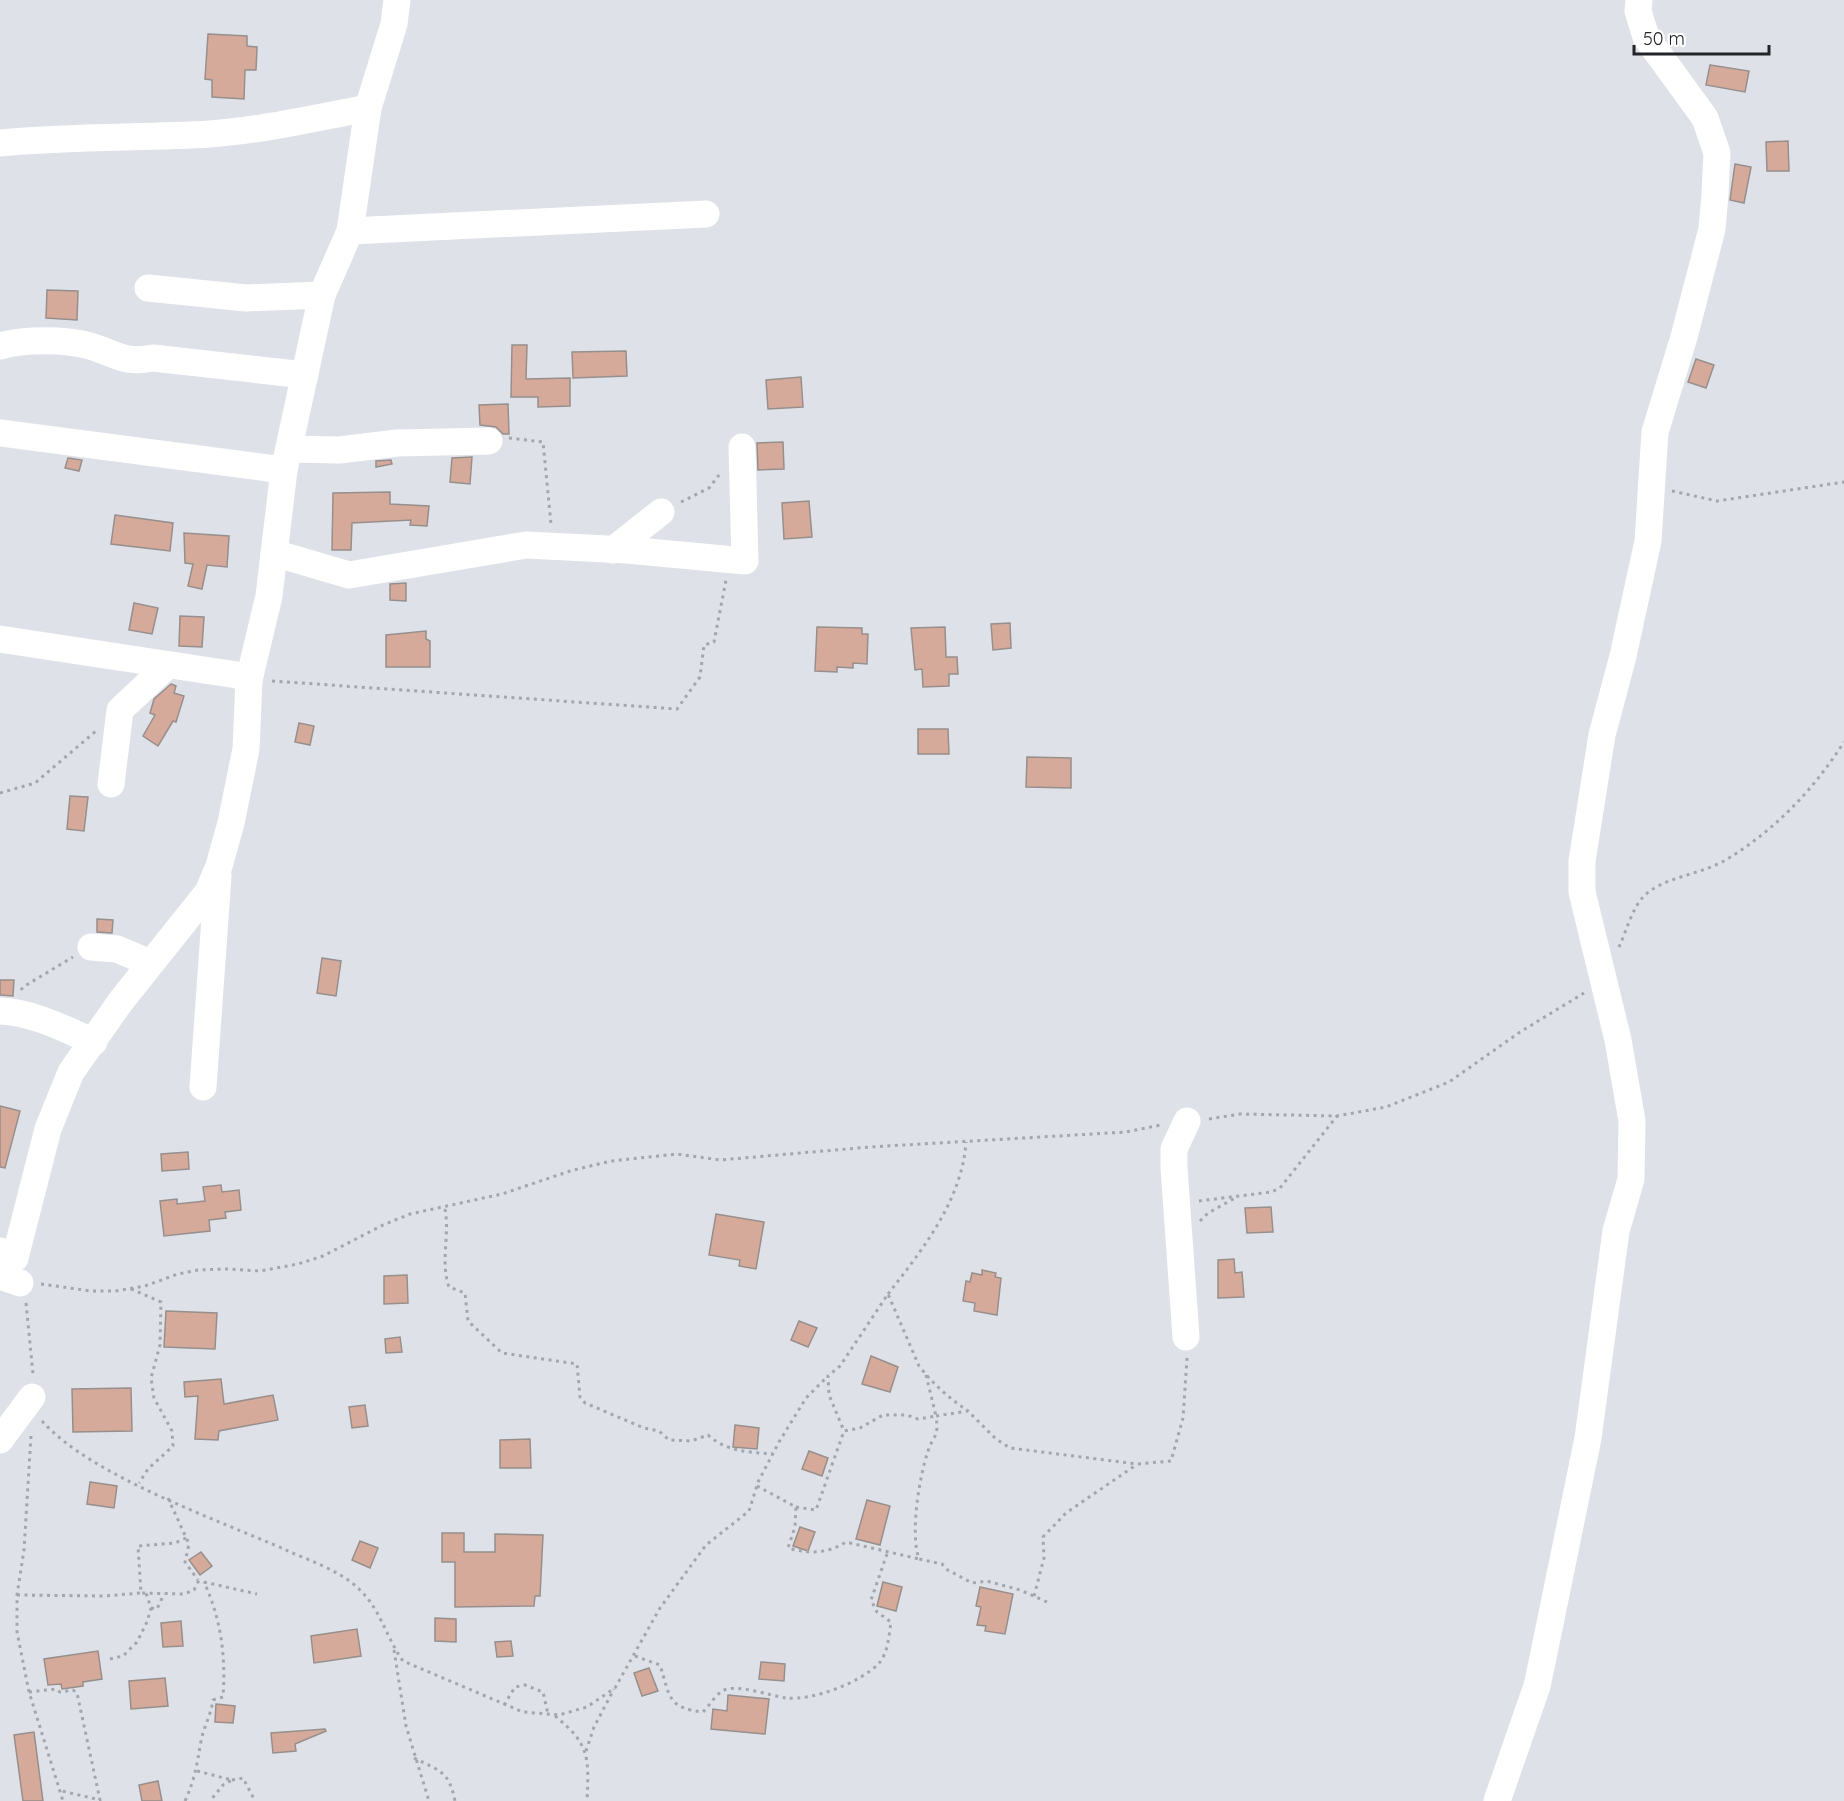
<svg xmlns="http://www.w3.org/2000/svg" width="1844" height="1801" viewBox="0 0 1844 1801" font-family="Quicksand,sans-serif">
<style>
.building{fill:#d6aa9b;stroke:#978f8c;stroke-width:1.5}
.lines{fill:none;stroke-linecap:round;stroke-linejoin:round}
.path{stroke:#a4a6ac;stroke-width:3;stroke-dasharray:3 4.5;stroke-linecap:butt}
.minor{stroke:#fff;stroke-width:27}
</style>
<rect width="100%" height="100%" fill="#dfe1e9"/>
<g class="building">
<polygon points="208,34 247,36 247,46 257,47 256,70 245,70 244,99 212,97 212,80 205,79"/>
<polygon points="1710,65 1749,71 1745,92 1706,85"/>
<polygon points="1788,141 1789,171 1767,171 1766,142"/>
<polygon points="1735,164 1751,167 1744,203 1730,200"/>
<polygon points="47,290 78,291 77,320 46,318"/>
<polygon points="512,345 527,345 526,379 570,378 570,406 538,407 538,397 511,397"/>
<polygon points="626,351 627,376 573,378 572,352"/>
<polygon points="1696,359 1714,365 1706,388 1688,382"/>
<polygon points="801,377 803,407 768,409 766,380"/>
<polygon points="508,404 509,434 503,434 496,427 480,425 479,405"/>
<polygon points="783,442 784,469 758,470 757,443"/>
<polygon points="472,457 470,484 450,482 452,458"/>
<polygon points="68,458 82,460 79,471 65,468"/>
<polygon points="391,460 392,464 376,467 376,461"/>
<polygon points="390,492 390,504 429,506 427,526 410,525 411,520 352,523 351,550 332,550 333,493"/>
<polygon points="809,501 812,537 784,539 782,503"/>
<polygon points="115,515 173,523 170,551 111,544"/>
<polygon points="184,533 229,536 227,567 207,565 202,589 188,586 193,564 185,563"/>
<polygon points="406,583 406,601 390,600 390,584"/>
<polygon points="134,603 158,608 152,634 129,630"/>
<polygon points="180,616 204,617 202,647 179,646"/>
<polygon points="1010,623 1011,648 993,650 991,624"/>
<polygon points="817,627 862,628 862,634 868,634 867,664 853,663 853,668 837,667 837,672 815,671"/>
<polygon points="945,627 946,657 957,657 958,674 949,674 949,686 923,687 922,669 915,670 911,628"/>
<polygon points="426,631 426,639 430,641 430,667 386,667 386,635"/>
<polygon points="171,684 176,686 174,693 184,696 176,722 173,721 158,746 143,736 155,715 150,713 154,699"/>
<polygon points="299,723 314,726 310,745 295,742"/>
<polygon points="918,729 948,729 949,754 918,754"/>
<polygon points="1027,757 1071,758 1071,788 1026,787"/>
<polygon points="70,796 88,797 84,831 67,829"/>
<polygon points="97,919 113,920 112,933 97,932"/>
<polygon points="322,958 341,961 336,996 317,993"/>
<polygon points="0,980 14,980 13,996 0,995"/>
<polygon points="0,1106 20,1111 5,1168 0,1167"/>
<polygon points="188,1152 189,1169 162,1171 161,1154"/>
<polygon points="221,1185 222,1192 239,1190 241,1210 225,1212 226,1218 209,1220 210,1231 164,1236 160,1201 177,1199 177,1204 205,1201 203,1187"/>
<polygon points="1271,1207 1273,1232 1247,1233 1245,1208"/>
<polygon points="716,1214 764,1222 756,1269 739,1266 740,1260 709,1255"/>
<polygon points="1234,1259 1235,1273 1242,1272 1244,1297 1218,1298 1218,1260"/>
<polygon points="982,1270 996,1273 995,1277 1001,1278 997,1315 974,1311 975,1303 963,1301 966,1281 970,1282 972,1273 982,1275"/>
<polygon points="407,1275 408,1303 384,1304 384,1276"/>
<polygon points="166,1311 217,1313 215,1349 164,1347"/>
<polygon points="799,1321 817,1328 808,1347 791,1340"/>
<polygon points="400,1337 402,1352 386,1353 385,1339"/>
<polygon points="871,1356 898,1367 890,1392 862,1384"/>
<polygon points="221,1379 224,1404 273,1395 278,1420 219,1431 218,1440 195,1439 198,1396 185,1397 184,1382"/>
<polygon points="131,1388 132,1431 73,1432 72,1389"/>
<polygon points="365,1405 368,1426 352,1428 349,1407"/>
<polygon points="735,1425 759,1428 757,1449 733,1447"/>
<polygon points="530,1439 531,1468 500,1468 500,1440"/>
<polygon points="809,1451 828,1458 822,1476 802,1469"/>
<polygon points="90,1482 117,1486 114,1508 87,1504"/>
<polygon points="867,1500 890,1506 880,1545 856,1539"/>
<polygon points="800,1527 815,1532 808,1551 793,1546"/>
<polygon points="442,1533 464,1533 464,1552 495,1552 495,1534 543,1535 540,1596 535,1596 534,1606 455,1607 455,1562 442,1562"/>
<polygon points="360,1541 378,1548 370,1568 352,1560"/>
<polygon points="201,1552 212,1566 200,1575 189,1560"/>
<polygon points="883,1582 902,1587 896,1611 877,1606"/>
<polygon points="980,1587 1013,1594 1005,1634 985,1631 986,1626 977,1625 981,1607 976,1606"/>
<polygon points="435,1618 456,1619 456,1642 435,1641"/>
<polygon points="181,1621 183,1646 163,1647 161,1623"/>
<polygon points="357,1629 361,1656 314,1663 311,1636"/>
<polygon points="511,1641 513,1656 497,1657 495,1642"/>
<polygon points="98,1651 102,1679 83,1682 83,1686 62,1689 61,1684 48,1685 44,1659"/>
<polygon points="761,1662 785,1664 784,1681 759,1679"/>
<polygon points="649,1668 658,1691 642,1696 634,1673"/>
<polygon points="165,1678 168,1706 131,1709 129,1681"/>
<polygon points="728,1695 769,1699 765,1734 711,1729 713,1709 727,1711"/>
<polygon points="216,1704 235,1706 233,1723 215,1722"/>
<polygon points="325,1729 326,1731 295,1744 296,1751 273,1753 271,1733"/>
<polygon points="34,1732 43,1801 23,1801 14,1735"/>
<polygon points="158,1781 162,1801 142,1801 139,1785"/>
</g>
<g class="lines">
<g class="path">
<polyline points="509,438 543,442 551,524"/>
<polyline points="1672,491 1717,501 1844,482"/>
<polyline points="681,502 709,488 719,475"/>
<polyline points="272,681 677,709 700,677 704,645 714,642 726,580"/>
<polyline points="0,793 35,783 96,731"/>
<path d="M 1619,947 C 1626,932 1632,909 1643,897 C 1663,876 1703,875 1729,858 C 1777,828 1814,789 1844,742"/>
<polyline points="21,990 23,987 73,957"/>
<polyline points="1209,1119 1240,1114 1337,1116 1386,1107 1449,1082 1520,1032 1584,993"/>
<polyline points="1199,1201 1271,1192 1280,1188 1337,1116"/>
<path d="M 445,1209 C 450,1235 440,1262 449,1287 L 465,1293 L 468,1321 L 502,1353 L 577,1364 L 580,1397 L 585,1403 L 644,1428 L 659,1431 L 669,1440 L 691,1441 L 708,1435 C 727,1452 749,1452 773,1454"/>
<polyline points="1200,1221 1208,1213 1235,1198"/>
<polyline points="41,1284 91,1291 115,1291 145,1286 178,1274 198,1270 228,1269 260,1271 298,1264 323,1256 383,1225 410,1214 502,1194 570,1171 611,1161 677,1154 720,1160 870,1147 1126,1132 1161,1125"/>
<polyline points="131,1289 161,1302 160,1345 151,1378 154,1398 172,1431 173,1446 148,1469 139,1483"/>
<path d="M 888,1294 C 923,1249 962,1200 966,1142"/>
<polyline points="26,1303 33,1374"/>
<path d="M 926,1375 L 936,1416 L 918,1419 L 907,1415 L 883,1415 L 860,1428 L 844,1431 L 829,1395 L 828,1376 L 840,1366 L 888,1294 L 919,1366 C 934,1385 949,1398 968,1411"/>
<path d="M 42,1421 C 91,1476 216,1519 286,1550 C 310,1561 342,1571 361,1591 C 381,1611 387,1639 403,1661 L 523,1712 L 559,1715 L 587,1707 L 615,1688 L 660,1608 L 706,1545 L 749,1511 L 758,1482 L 779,1442 L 806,1398 L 828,1376"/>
<polyline points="31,1436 24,1550 17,1595 17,1632 29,1692 63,1801"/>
<path d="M 757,1486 L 796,1507 L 795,1527 L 788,1548 C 809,1554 827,1554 846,1542 L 919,1559"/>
<polyline points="168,1498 189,1544 185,1562 198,1580"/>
<polyline points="796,1507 816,1510 844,1431"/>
<polyline points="186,1538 175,1543 138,1546 141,1593 184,1594 194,1590 199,1580"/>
<polyline points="204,1582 257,1594"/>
<polyline points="17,1595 104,1596 141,1593"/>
<polyline points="1034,1596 1044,1558 1043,1537 1066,1513 1136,1465"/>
<path d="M 1047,1602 L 1020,1590 L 987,1581 L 972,1583 L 946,1569 L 942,1564 L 919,1559 C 910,1533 919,1478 928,1451 C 934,1434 939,1438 936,1416 L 968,1411 L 996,1439 L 1010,1448 L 1137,1464 L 1171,1461 L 1183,1418 L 1187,1358"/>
<polyline points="151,1608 157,1609 164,1594"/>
<polyline points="394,1650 406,1726 429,1801"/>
<path d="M 635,1656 L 660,1665 C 670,1696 667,1708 703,1712 C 709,1706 715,1696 722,1691 C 736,1683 771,1696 786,1698 C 812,1701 863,1682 880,1662 C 888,1652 889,1635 891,1622 L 877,1612 L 871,1600 L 888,1551"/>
<polyline points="110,1659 123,1656 137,1642 147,1622 151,1608 146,1593"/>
<polyline points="29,1692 56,1689 60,1692 73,1690 77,1693 100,1800 62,1791"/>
<polyline points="504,1705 515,1687 525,1685 543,1692 548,1714"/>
<path d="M 555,1716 C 590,1744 589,1758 587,1801"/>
<polyline points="586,1751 594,1727 614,1689"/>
<path d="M 414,1758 C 440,1771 449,1771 455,1801"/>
<polyline points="197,1771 232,1780 223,1785 210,1801"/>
<polyline points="232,1780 243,1778 255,1801"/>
<path d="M 185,1801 C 195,1779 197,1764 201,1741 C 204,1726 211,1715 213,1700 L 223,1697 C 226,1656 221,1619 204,1582"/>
</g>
<g class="minor">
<path d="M 0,143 C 70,136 140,138 210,134 C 263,130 315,118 368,108"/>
<polyline points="350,231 706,214"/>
<polyline points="148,288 246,298 322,295"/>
<path d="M 0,346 C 23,339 66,339 90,346 C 117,354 123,364 153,358 L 305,375"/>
<polyline points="0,433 284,470"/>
<polyline points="289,449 339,450 397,443 489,441"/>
<polyline points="613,550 661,512"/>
<polyline points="274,553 349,575 526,545 627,550 745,561 742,447"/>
<polyline points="0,639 237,675 249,680"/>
<polyline points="111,784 120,710 168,665"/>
<polyline points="91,947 117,949 150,963"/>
<path d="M 0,1011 C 32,1012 65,1029 94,1042"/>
<polyline points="203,1087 218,876"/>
<polyline points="0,1251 15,1258 48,1129 71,1072 121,1001 208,892 219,866 231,823 246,749 249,680 269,596 284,470 322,295 350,231 368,108 394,24 397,0"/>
<polyline points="0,1276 20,1283"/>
<polyline points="1186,1337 1174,1168 1174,1149 1187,1121"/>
<polyline points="0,1440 32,1397"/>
<polyline points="1497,1801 1537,1686 1545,1648 1588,1438 1616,1231 1631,1179 1632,1121 1618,1040 1582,892 1582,861 1602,735 1623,656 1648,541 1655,432 1684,337 1712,229 1715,194 1717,153 1705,118 1646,37 1638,11 1639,0"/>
</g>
</g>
<path d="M1634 45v9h135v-9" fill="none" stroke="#232427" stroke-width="3"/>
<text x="1643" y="45" font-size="18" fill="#232427" stroke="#ffffff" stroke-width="4.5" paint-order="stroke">50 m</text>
</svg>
